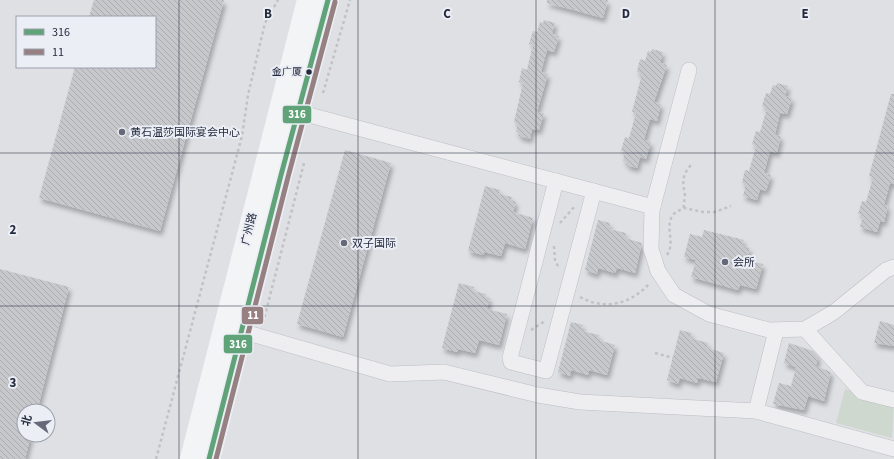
<svg xmlns="http://www.w3.org/2000/svg" width="894" height="459" viewBox="0 0 894 459" font-family="'Source Sans 3','Noto Sans SC',sans-serif">
<style>
.green{fill:#ced8ce}
.building{fill:url(#building-back-hatch);filter:url(#shadow)}
.lines{fill:none;stroke-linecap:round;stroke-linejoin:round}
.street-casing{stroke:#bdbec2;stroke-width:16}
.path{stroke:#c1c1c7;stroke-width:2.5;stroke-dasharray:3 3;stroke-linecap:butt}
.street{stroke:#eeeef1;stroke-width:15}
.secondary{stroke:#f3f4f5;stroke-width:22}
.bus-1-casing{stroke:#ebeef5;stroke-width:8}
.bus-2-casing{stroke:#ebeef5;stroke-width:8}
.bus-1{stroke:#60a379;stroke-width:5}
.bus-2{stroke:#968082;stroke-width:5}
.grid{fill:none;stroke:#252b3e;stroke-width:1;stroke-opacity:0.55}
.bus-dot{fill:#252b3e;stroke:#ebeef5;stroke-width:1.5}
.poi-dot{fill:#666a78;stroke:#ebeef5;stroke-width:1.5}
.labels{text-anchor:middle;dominant-baseline:central;stroke-width:4;stroke-linejoin:round;paint-order:stroke}
.bus-label{font-size:10px;fill:#252b3e;stroke:#ebeef5;text-anchor:end}
.poi-label{font-size:11px;fill:#252b3e;stroke:#ebeef5;text-anchor:start}
.street-label{font-size:11px;fill:#252b3e;stroke:#ebeef5}
.grid-label{font-size:13px;text-anchor:middle;font-weight:bold;fill:#252b3e;stroke:#ebeef5;stroke-width:4;stroke-linejoin:round;paint-order:stroke}
.line-badge{stroke:#ebeef5;stroke-width:1.5}
.badge-label{font-size:11px;text-anchor:middle;font-weight:bold;fill:#fff}
</style>
<defs>
<pattern id="building-back-hatch" width="6" height="6" patternUnits="userSpaceOnUse"><rect width="6" height="6" fill="#c7c8cc"/><path d="M-1 5l2 2M0 0l6 6M5-1l2 2" fill="none" stroke="#abacb0"/></pattern>
<filter id="shadow"><feDropShadow dx="2.5" dy="4.5" stdDeviation="2" flood-color="#0004"/></filter>
</defs>
<rect width="100%" height="100%" fill="#dfe0e4"/>
<polygon class="green" points="845,389 894,403 892,438 836,423"/>
<g class="building">
<polygon points="94,0 224,0 160,231 39,198 75,67 155,67 155,17 89,17"/>
<polygon points="547,0 608,0 603,18 547,3"/>
<polygon points="544,20 555,23 552,34 559,36 554,52 547,50 541,72 548,74 537,112 544,113 539,130 532,129 530,139 519,136 519,133 516,132 518,123 514,122 523,83 519,82 522,68 527,70 533,45 529,44 533,31 537,32 540,22 543,23"/>
<polygon points="652,49 663,52 660,63 667,65 654,102 661,104 657,121 650,119 644,140 651,142 646,159 640,157 637,168 626,165 627,162 623,161 625,152 621,151 625,137 629,138 636,113 632,112 642,74 637,72 640,59 645,61 648,51 651,52"/>
<polygon points="777,83 788,86 785,96 792,98 787,114 780,113 775,135 781,136 777,153 770,151 764,173 771,175 766,191 760,189 757,200 743,196 746,184 742,183 745,170 749,171 756,146 752,144 756,131 760,132 767,108 762,106 766,93 770,94 773,85 776,86"/>
<polygon points="891,94 894,94 894,184 890,183 884,205 888,206 884,222 880,221 877,232 860,227 863,215 858,214 862,201 866,202 873,177 869,176"/>
<polygon points="345,150 391,163 343,337 297,324"/>
<polygon points="485,186 500,190 499,194 512,197 511,200 516,202 513,212 533,218 525,249 505,243 501,256 484,252 483,255 468,251"/>
<polygon points="598,220 610,223 609,229 626,233 625,238 642,243 635,273 617,268 615,273 598,268 597,274 585,270"/>
<polygon points="704,230 744,240 742,246 750,248 746,260 763,264 756,289 740,285 738,290 691,277 696,260 684,257 690,234 702,237"/>
<polygon points="0,269 69,287 37,411 24,411 24,435 31,435 25,459 0,459"/>
<polygon points="459,283 474,287 473,291 486,294 485,297 490,298 487,309 507,314 499,345 479,340 475,353 458,349 457,352 442,348"/>
<polygon points="880,321 894,325 894,346 874,343"/>
<polygon points="571,322 583,325 581,331 599,335 598,340 615,345 607,375 589,370 588,375 571,370 570,376 558,372"/>
<polygon points="680,330 692,333 690,338 708,343 707,348 724,353 716,382 698,378 697,383 680,378 678,384 667,380"/>
<polygon points="789,343 813,351 818,357 816,366 831,372 824,401 808,396 804,410 773,404 779,383 791,386 796,367 784,363"/>
</g>
<g class="lines">
<g class="street-casing">
<g id="street">
<polyline points="689,70 652,210 651,249 658,271 674,295 709,314 769,330 805,329 834,312 886,270 894,267"/>
<polyline points="298,112 653,207"/>
<polyline points="556,181 510,358 511,362 546,371 594,191"/>
<polyline points="805,329 862,392 894,400"/>
<polyline points="241,331 390,374 444,372 538,395 580,402 756,411 776,331"/>
<polyline points="756,411 894,449"/>
</g>
</g>
<g class="path">
<polyline points="323,93 350,0"/>
<path d="M 684,208 C 683,203 685,200 685,195 C 683,183 681,176 691,165"/>
<polyline points="560,223 575,206"/>
<polyline points="554,246 555,260 559,268"/>
<path d="M 667,255 C 676,241 664,227 673,215 C 675,212 680,210 684,208 L 703,212 L 715,212 L 731,206"/>
<path d="M 580,297 C 605,311 631,304 650,283"/>
<polyline points="263,323 304,163"/>
<polyline points="531,330 545,321"/>
<polyline points="655,353 673,358"/>
<polyline points="156,459 242,136 248,95 265,23 278,0"/>
</g>
<use href="#street" class="street"/>
<g class="secondary">
<polyline points="191,459 308,0"/>
<polyline points="209,459 281,175 328,0"/>
</g>
<g class="bus-1-casing">
<polyline id="bus-1" points="209,459 281,175 328,0"/>
</g>
<g class="bus-2-casing">
<polyline id="bus-2" points="216,459 288,177 335,2"/>
</g>
<use href="#bus-1" class="bus-1"/>
<use href="#bus-2" class="bus-2"/>
</g>
<path class="grid" d="M 179,0 L 179,459M 358,0 L 358,459M 536,0 L 536,459M 715,0 L 715,459M 0,153 L 894,153M 0,306 L 894,306"/>
<circle class="bus-dot" cx="309" cy="72" r="3.5"/>
<g class="poi-dot">
<circle cx="122" cy="132" r="4"/>
<circle cx="344" cy="243" r="4"/>
<circle cx="725" cy="262" r="4"/>
</g>
<g class="labels">
<g class="bus-label">
<text x="302" y="72">金广厦</text>
</g>
<g class="poi-label">
<text x="130" y="132">黄石温莎国际宴会中心</text>
<text x="352" y="243">双子国际</text>
<text x="733" y="262">会所</text>
</g>
<g class="street-label">
<text transform="translate(249 229) rotate(-76)">广州路</text>
</g>
</g>
<g class="grid-label">
<text x="268" y="18">B</text>
<text x="447" y="18">C</text>
<text x="626" y="18">D</text>
<text x="805" y="18">E</text>
<text x="13" y="234">2</text>
<text x="13" y="387">3</text>
</g>
<g class="line-badge">
<rect x="282" y="105" width="30" height="19" rx="4" fill="#60a379"/>
<rect x="241" y="306" width="23" height="19" rx="4" fill="#968082"/>
<rect x="223" y="334" width="30" height="20" rx="4" fill="#60a379"/>
</g>
<g class="badge-label">
<text x="297" y="118">316</text>
<text x="253" y="319">11</text>
<text x="238" y="348">316</text>
</g>
<rect x="16" y="16" width="140" height="52" fill="#ebeef5" stroke="#9ca0ac"/>
<rect x="24" y="29" width="20" height="6" fill="#60a379" stroke="#9ca0ac"/>
<text x="52" y="36" font-size="12" fill="#252b3e">316</text>
<rect x="24" y="49" width="20" height="6" fill="#968082" stroke="#9ca0ac"/>
<text x="52" y="56" font-size="12" fill="#252b3e">11</text>
<g transform="translate(36 423) rotate(285)"><circle r="19" fill="#ebeef5" stroke="#9ca0ac"/>
<path d="M0-3L7 15L0 10L-7 15Z" fill="#666a78"/>
<text y="-6" font-size="11" font-weight="bold" text-anchor="middle" fill="#252b3e">北</text>
</g>
</svg>
